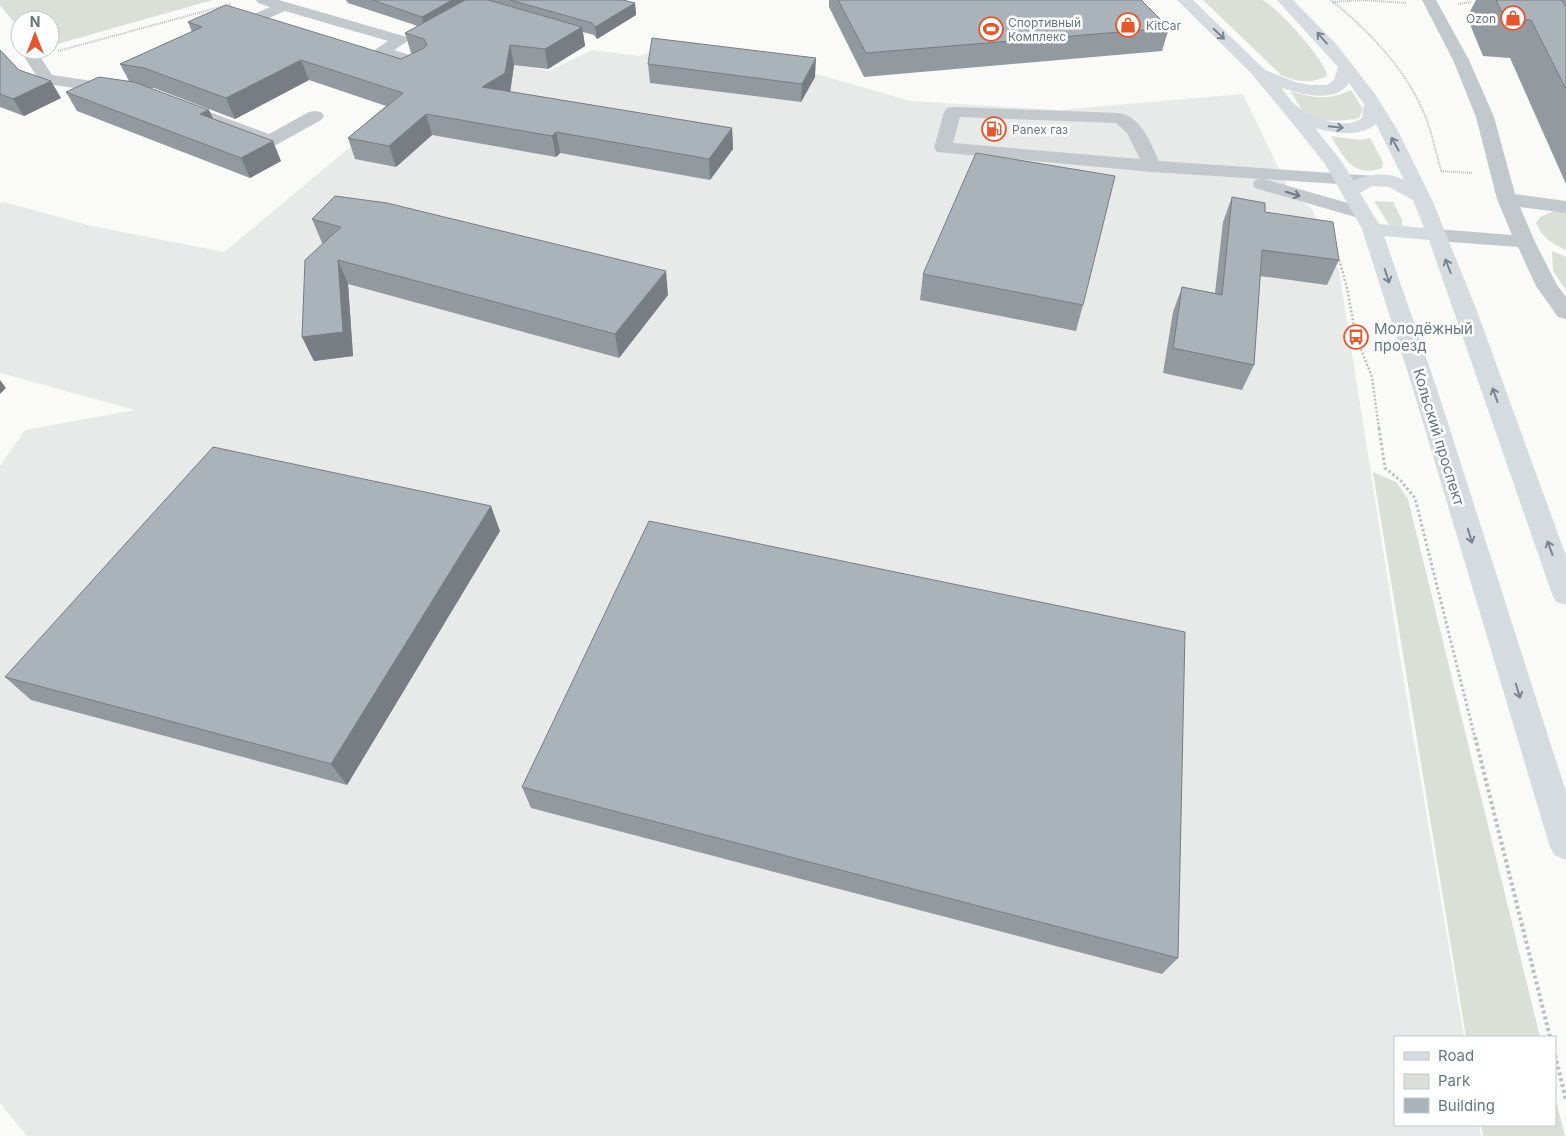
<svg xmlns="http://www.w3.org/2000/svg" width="1566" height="1136" viewBox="0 0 1566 1136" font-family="Inter,sans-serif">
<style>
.built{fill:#e8e9e9}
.green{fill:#dadfd7}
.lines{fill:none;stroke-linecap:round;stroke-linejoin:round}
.path-far3{stroke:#bbbfc2;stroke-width:2;stroke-dasharray:1 1;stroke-linecap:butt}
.path-far2{stroke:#bbbfc2;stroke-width:2.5;stroke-dasharray:2 2;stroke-linecap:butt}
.path-far1{stroke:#bbbfc2;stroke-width:3;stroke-dasharray:2.5 2.5;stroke-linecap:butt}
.path{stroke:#bbbfc2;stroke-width:4;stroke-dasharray:3 3;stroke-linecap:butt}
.minor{fill:#c3c8cc;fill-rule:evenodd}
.major{fill:#d6dbdf;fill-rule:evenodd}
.wall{fill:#929a9f}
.shaded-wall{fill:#777d82}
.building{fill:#aab3b9;stroke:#777d82}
.oneway{stroke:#768591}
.oneway2{stroke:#6a7a87}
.labels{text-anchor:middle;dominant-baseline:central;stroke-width:5;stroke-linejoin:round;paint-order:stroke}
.far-poi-label{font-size:12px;fill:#657683;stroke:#fff;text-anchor:start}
.poi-label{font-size:15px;fill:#657683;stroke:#fff;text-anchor:start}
.street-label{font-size:15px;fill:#657683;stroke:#fff}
</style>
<rect width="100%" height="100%" fill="#fafaf8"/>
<polygon class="built" points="662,48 813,73 911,101 1058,110 1243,94 1291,194 1312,209 1339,271 1400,657 1464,1037 1395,1037 1395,1125 1479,1125 1481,1136 27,1136 0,1103 0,466 25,430 135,410 0,373 0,203 4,202 92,226 224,252 467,50 548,71 592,50 640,56"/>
<g class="green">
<polygon points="0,0 213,0 50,46 50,20 20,20 20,30 0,5"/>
<path d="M 1203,0 C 1215,0 1252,0 1262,0 C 1275,4 1327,62 1327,76 C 1312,84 1296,82 1281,75 Z"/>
<path d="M 1351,90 L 1363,109 L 1359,118 C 1345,121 1316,124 1304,112 C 1299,106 1295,98 1290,91 C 1312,98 1330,101 1351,90 Z"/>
<path d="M 1331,136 L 1359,140 L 1370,138 L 1383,162 L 1382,168 C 1353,178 1344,158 1331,136 Z"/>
<polygon points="1374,201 1393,202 1402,220 1402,227 1390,226"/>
<path d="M 1554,211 L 1566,211 L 1566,250 C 1552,244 1543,238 1536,223 L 1540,217 Z"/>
<polygon points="1552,251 1566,257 1566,290 1553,271"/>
<polygon points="1373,472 1396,482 1408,499 1540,1037 1466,1037"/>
<polygon points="1555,1096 1565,1136 1483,1136 1481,1125 1555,1125"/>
</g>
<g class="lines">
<g class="path-far3">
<path d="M 1331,0 C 1370,32 1407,70 1426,118 C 1433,136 1436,155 1442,173"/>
<polyline points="1333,2 1362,0 1406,3"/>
<polyline points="1458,4 1472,2"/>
<polyline points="58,51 231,4"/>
<polyline points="1441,171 1472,173"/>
</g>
<polyline class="path-far2" points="1338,256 1347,288 1356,337 1372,377 1379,429"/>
<polyline class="path-far1" points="1379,428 1385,468 1401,481 1415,498 1475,738"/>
<g class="path">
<polyline points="1475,737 1550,1037"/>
<polyline points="1555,1055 1566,1100"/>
</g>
<g class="minor">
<path d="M 256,0 L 279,0 L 407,37 L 409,40 L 394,50 L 429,61 L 431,64 C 425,72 412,78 402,75 L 400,72 L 409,65 L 375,54 L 373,51 L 388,41 L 285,11 L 262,21 L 275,26 L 278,29 L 275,32 L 270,34 L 243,25 L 240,22 L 243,19 L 270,7 L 258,3 Z"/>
<polygon points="1422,0 1436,0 1469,60 1494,117 1515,194 1566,201 1566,213 1520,207 1535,242 1557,285 1566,297 1566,319 1558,317 1536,286 1518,247 1437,241 1430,239 1427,235 1430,231 1437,229 1512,235 1497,199 1476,117 1453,60"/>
<polygon points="33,53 39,55 52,75 120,85 126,86 128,90 126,94 120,95 41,83 25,58 27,55"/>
<polygon points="180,101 269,134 309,112 315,111 321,112 324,116 321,120 276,145 270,146 174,110 171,106 174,102"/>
<path d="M 953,107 L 1120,113 C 1142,118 1150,142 1159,161 L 1376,176 L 1378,180 L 1376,184 L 1369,186 L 1264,179 L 1369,209 L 1372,213 L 1369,217 L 1362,219 L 1255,188 L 1253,184 L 1255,180 L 1261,179 L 1152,172 L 937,152 L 934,148 L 944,112 L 947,108 ZM 960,117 L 1116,123 L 1127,133 L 1140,159 L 953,143 Z"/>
</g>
<path class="major" d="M 1177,0 L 1193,0 L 1265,70 L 1295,82 L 1311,85 L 1327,85 L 1334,80 L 1338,67 L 1277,0 L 1293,0 L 1337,45 L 1375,94 L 1398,131 L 1433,202 L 1477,311 L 1566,556 L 1566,605 L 1556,602 L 1552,594 L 1429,240 L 1384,236 L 1437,389 L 1566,792 L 1566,860 L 1554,855 L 1549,844 L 1413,389 L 1362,229 L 1325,164 L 1285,114 L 1251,73 ZM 1349,83 L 1364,104 L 1362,118 C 1345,131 1313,118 1298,107 C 1292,103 1286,94 1282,88 C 1301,94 1335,104 1349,83 ZM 1376,124 L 1404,180 C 1389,172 1368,173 1354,181 L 1339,158 L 1315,128 C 1335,133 1358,138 1376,124 ZM 1372,186 L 1389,187 L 1413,200 L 1424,228 L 1379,224 L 1360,193 Z"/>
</g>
<g class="wall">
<polygon points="346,0 488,0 491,1 491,0 623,0 635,3 636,15 597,39 594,35 583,32 585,46 548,69 514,65 510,92 732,128 733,149 710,180 560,153 556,157 432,135 396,167 355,159 348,138 386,106 309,80 235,119 154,88 149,88 214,120 281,161 250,178 77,111 66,92 129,81 120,64 192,32 188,22 401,59 413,54 411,53 405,33 418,26 348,3"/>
<polygon points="829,0 1141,0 1169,28 1162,51 864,77 829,7"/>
<polygon points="1476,0 1566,0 1566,184 1510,58 1483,56 1467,17"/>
<polygon points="0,50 19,70 61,98 24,116 0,107"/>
<polygon points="648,64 815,77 801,102 650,83"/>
<polygon points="1232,197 1265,212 1339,260 1327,285 1260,276 1254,365 1242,390 1163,373 1173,312 1182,287 1215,293 1223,222"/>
<polygon points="312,219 668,295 619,358 348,284 353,356 314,361 302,337 323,243 322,243"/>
<polygon points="923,274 1083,305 1076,331 920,300"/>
<polygon points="500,531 347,785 31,700 5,677"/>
<polygon points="522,787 1178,958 1162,974 531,808"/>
</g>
<g class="shaded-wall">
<polygon points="452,0 476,0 425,29 422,17"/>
<polygon points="635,3 636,15 597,39 595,27"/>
<polygon points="582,27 585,46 548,69 545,49"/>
<polygon points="510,45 514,65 510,93 482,87"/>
<polygon points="816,58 815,77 801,102 802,84"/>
<polygon points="301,60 309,80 235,119 226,98"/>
<polygon points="51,81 61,98 24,116 13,99"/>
<polygon points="209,110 218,129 200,114"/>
<polygon points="426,114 432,135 396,167 389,146"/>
<polygon points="732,128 733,149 710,180 709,159"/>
<polygon points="556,132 560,153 556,157 552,136"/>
<polygon points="273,141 281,161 250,178 241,158"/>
<polygon points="338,260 348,284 353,356 314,361 302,337"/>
<polygon points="666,271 668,295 619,358 615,334"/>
<polygon points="0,380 6,388 0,394"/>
<polygon points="491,506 500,531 347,785 331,764"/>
</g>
<g class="building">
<polygon points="372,0 452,0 422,17"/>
<polygon points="465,0 488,0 582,27 545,49 510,45 505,73 482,87 732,128 709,159 556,132 552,136 426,114 389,146 348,138 403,93 301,60 226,98 144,68 120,64 202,27 188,22 226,5 401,59 424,48 427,45 424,39 405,33"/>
<polygon points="510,0 623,0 635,3 595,27 592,23"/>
<polygon points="838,0 1141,0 1169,28 866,53"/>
<polygon points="1496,0 1562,0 1566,7 1566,89 1531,20 1504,17"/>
<polygon points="652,38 816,58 802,84 648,64"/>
<polygon points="0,50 19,70 51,81 13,99 0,94"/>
<polygon points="99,77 134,82 209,110 200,114 273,141 241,158 66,92"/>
<polygon points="976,153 1115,176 1083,305 923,274"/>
<polygon points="335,196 387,203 666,271 615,334 338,260 343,332 302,337 305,260 341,227 312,219"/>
<polygon points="1232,197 1265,203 1265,212 1333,222 1339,260 1262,250 1254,365 1173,348 1182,287 1222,295"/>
<polygon points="213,447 491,506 331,764 5,677"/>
<polygon points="649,521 1185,632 1178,958 522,787"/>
</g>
<defs><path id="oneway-shaft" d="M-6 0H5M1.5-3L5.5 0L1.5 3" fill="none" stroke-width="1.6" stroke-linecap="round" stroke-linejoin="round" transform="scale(1.25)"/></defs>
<g class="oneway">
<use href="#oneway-shaft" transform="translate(1219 34) rotate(44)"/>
<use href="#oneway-shaft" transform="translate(1322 38) rotate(-131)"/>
<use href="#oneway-shaft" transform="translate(1336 127) rotate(6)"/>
<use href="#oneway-shaft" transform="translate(1395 144) rotate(-119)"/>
<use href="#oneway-shaft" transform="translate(1448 266) rotate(-111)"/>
<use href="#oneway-shaft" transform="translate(1387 276) rotate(72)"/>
<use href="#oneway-shaft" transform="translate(1495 395) rotate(-110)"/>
<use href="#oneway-shaft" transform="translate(1470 536) rotate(73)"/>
<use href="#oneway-shaft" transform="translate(1550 548) rotate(-110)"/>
<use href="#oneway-shaft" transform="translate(1518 691) rotate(73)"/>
</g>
<use class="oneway2" href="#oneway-shaft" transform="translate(1293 194) rotate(17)"/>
<defs>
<g id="shop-ring" transform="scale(1.25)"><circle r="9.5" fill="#fff" stroke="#e4572e" stroke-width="1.5"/><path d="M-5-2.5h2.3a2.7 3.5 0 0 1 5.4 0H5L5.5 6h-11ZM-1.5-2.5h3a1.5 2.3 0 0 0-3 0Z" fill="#e4572e"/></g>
<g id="stadium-ring" transform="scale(1.25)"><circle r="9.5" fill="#fff" stroke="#e4572e" stroke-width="1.5"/><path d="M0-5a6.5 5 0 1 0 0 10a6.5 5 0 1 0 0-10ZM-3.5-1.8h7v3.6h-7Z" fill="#e4572e"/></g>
<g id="fuel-ring" transform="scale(1.25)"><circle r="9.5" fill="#fff" stroke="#e4572e" stroke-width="1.5"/><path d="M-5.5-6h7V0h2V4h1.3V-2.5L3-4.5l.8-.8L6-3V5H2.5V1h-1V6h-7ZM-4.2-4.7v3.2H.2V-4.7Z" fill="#e4572e"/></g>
<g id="bus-ring" transform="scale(1.25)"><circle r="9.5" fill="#fff" stroke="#e4572e" stroke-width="1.5"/><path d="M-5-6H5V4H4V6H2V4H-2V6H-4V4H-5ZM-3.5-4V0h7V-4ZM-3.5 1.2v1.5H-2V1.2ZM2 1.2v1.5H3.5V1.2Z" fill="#e4572e"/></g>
</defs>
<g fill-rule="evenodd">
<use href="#shop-ring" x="1513" y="18"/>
<use href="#shop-ring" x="1128" y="25"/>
<use href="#stadium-ring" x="991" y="29"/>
<use href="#fuel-ring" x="994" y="129"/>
<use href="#bus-ring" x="1356" y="337"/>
</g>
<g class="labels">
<g class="far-poi-label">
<text x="1496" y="18" text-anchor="end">Ozon</text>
<text x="1008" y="22">Спортивный<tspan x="1008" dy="14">Комплекс</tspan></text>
<text x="1146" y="25">KitCar</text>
<text x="1012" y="129">Panex газ</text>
</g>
<g class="poi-label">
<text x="1374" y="328">Молодёжный<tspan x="1374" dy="17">проезд</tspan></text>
</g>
<g class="street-label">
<text transform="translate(1439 437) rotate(73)">Кольский проспект</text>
</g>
</g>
<rect x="1394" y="1036" width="162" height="90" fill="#ffffff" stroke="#c1c8cd"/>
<rect x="1404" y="1052" width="25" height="8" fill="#d6dbdf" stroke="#c1c8cd"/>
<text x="1438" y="1061" font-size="15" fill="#657683">Road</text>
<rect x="1404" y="1074" width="25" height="15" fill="#dadfd7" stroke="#c1c8cd"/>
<text x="1438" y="1086" font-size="15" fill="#657683">Park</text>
<rect x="1404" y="1098" width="25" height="15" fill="#aab3b9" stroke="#c1c8cd"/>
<text x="1438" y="1111" font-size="15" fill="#657683">Building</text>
<g transform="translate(35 35)"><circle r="24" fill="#ffffff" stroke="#c1c8cd"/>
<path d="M0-4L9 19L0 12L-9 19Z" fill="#e4572e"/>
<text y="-8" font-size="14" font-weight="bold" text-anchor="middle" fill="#657683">N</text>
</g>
</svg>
